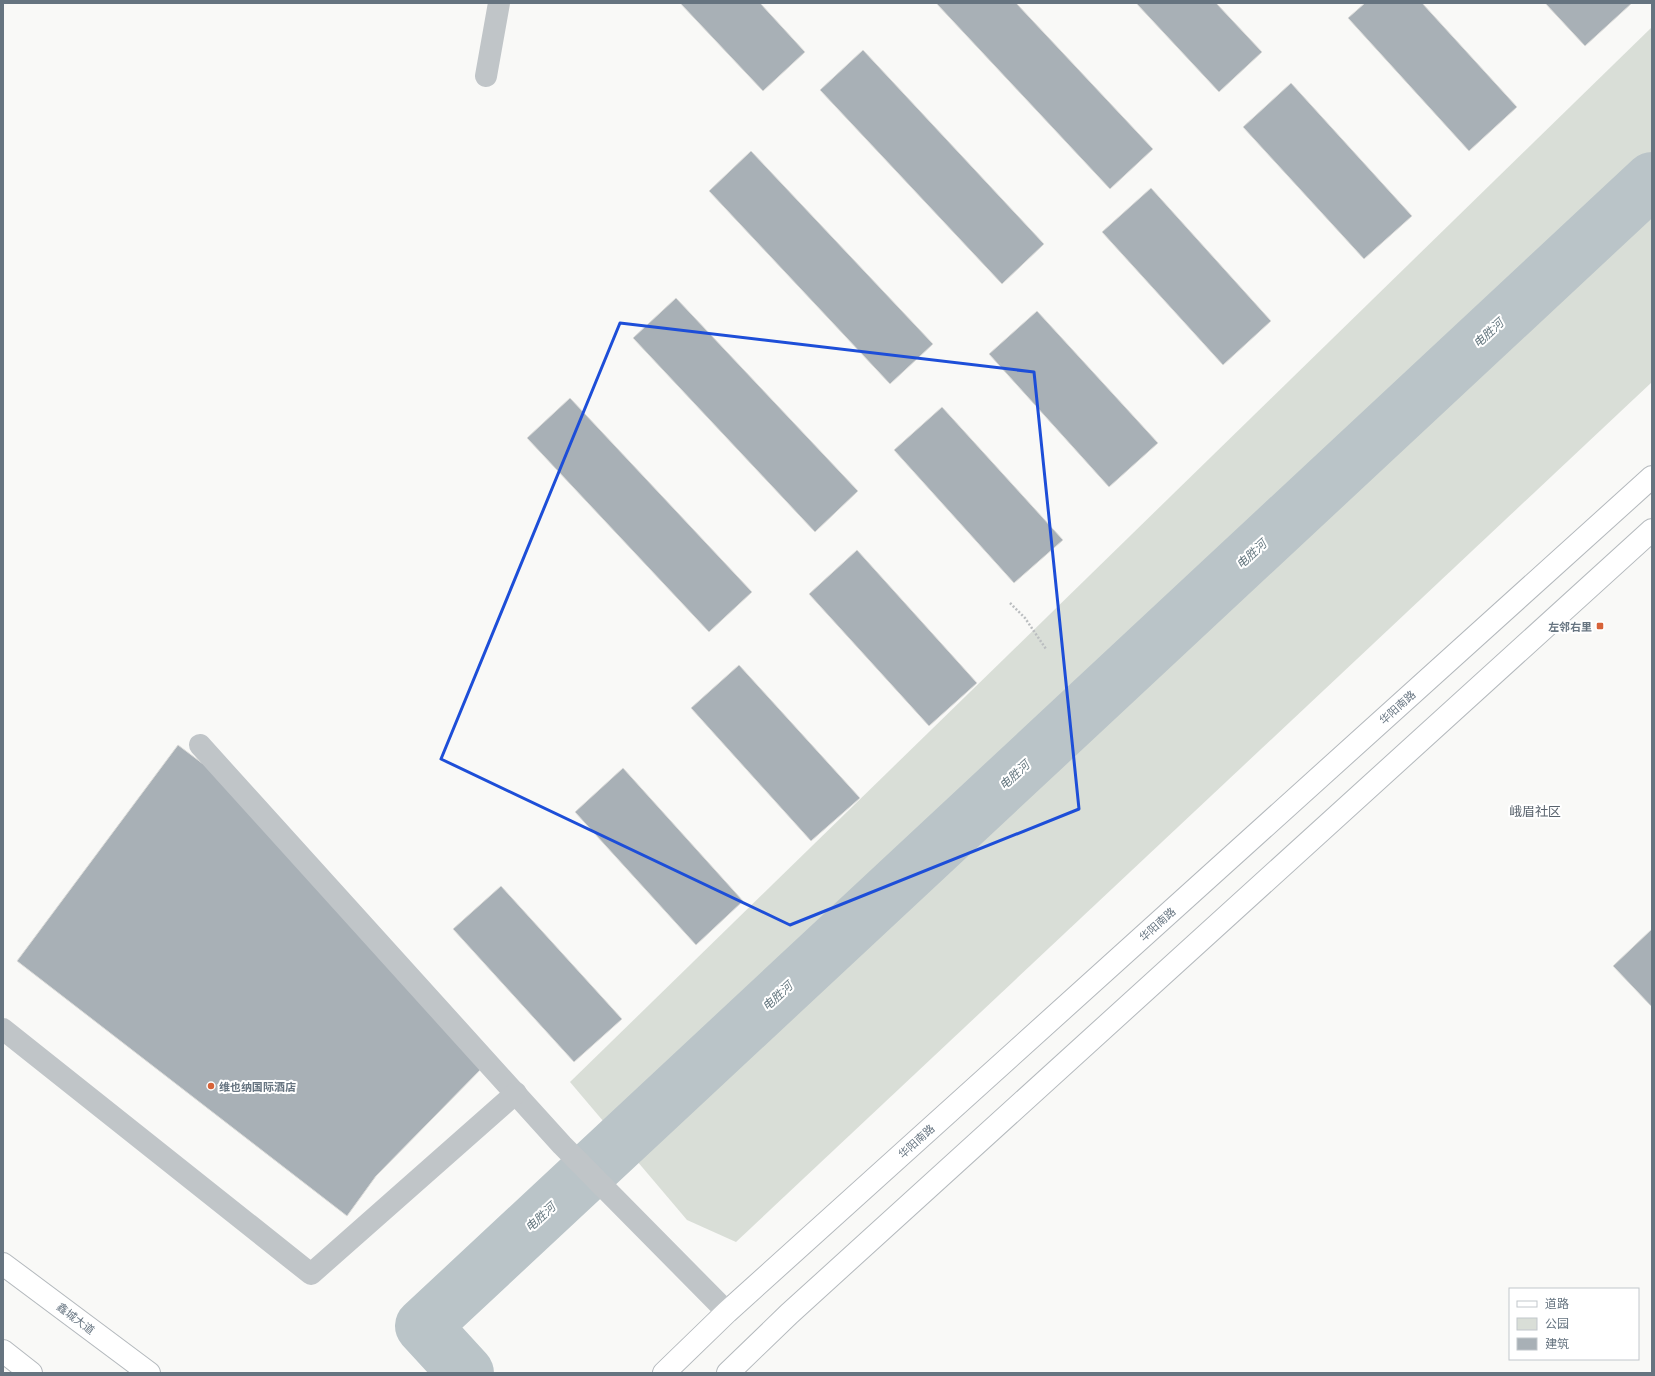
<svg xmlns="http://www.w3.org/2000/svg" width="1655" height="1376" viewBox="0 0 1655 1376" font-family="Lato,'Noto Sans SC',sans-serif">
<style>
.green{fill:#d9ded7}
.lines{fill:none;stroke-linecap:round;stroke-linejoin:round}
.river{stroke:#bac4c8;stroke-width:56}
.building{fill:#a8b0b6;stroke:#dbdbd9}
.major-casing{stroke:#b4b9bd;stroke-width:24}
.path{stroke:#bbbec0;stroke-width:2.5;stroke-dasharray:2 2;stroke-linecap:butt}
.minor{stroke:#c0c5c8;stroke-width:22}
.major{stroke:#fff;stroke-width:22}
.marked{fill:none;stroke:#1d4ed8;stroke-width:3;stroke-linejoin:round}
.poi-dot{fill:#d76339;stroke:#fff;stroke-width:1.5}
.labels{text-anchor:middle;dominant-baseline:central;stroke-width:4;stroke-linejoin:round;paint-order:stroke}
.poi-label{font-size:11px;font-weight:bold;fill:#667480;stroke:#fff;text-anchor:end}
.street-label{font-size:11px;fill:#667480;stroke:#fff}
.water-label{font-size:12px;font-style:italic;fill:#677981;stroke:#fff}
.quarter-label{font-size:13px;fill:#58626c;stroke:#fff}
</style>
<rect width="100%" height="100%" fill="#f9f9f7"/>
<polygon class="green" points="1652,27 1652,382 736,1242 687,1220 570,1082"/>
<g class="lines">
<polyline class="river" points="466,1373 423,1326 1652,180"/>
</g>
<g class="building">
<polygon points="680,3 760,3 805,52 763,91"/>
<polygon points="936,3 1016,3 1153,149 1110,189"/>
<polygon points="1136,3 1216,3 1262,52 1219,92"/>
<polygon points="1365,3 1422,3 1517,107 1469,151 1348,18"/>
<polygon points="1545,3 1632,3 1585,46"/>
<polygon points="863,50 1044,244 1002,284 820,90"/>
<polygon points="1291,83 1412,216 1364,259 1243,127"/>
<polygon points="751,151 933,344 890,384 709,191"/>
<polygon points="1151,188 1271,321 1223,365 1102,232"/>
<polygon points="676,298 858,491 815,532 633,338"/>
<polygon points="1037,311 1158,443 1109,487 989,354"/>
<polygon points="570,398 752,592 709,632 527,438"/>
<polygon points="942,407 1063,540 1014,583 894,450"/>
<polygon points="857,550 977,683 929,726 809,594"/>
<polygon points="739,665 860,798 811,841 691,708"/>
<polygon points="178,745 223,779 487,1063 376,1176 347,1216 17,961"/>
<polygon points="623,768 743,901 696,945 575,812"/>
<polygon points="501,886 622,1019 574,1062 453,929"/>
<polygon points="1652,929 1652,1007 1613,966"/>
</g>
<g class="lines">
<g class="major-casing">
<g id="major">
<polyline points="3,1264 149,1373"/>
<polyline points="3,1351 31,1373"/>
<polyline points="664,1373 727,1312 1652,477"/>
<polyline points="728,1373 789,1314 1652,530"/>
</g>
</g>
<polyline class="path" points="1010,603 1025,618 1046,649"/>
<g class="minor">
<polyline points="486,76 499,3"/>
<polyline points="200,745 562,1145 727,1312"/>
<polyline points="3,1029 311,1274 516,1093"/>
</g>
<use href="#major" class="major"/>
</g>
<path class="marked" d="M 620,323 L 1034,372 L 1079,809 L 790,925 L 441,759 Z"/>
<g class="poi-dot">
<rect x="1596" y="622" width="8" height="8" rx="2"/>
<circle cx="211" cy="1086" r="4"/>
</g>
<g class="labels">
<g class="poi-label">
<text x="1592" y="626">左邻右里</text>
<text x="219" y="1086" text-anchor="start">维也纳国际酒店</text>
</g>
<g class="street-label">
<text transform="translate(1397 707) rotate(-42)">华阳南路</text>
<text transform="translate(1157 924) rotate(-42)">华阳南路</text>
<text transform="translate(916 1141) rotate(-42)">华阳南路</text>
<text transform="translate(76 1318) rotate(37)">鑫城大道</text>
</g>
<g class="water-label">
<text transform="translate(1488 333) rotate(-43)">电胜河</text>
<text transform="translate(1251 554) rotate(-43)">电胜河</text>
<text transform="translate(1014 775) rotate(-43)">电胜河</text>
<text transform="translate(777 996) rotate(-43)">电胜河</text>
<text transform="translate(540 1217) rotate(-43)">电胜河</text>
</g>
<g class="quarter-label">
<text x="1535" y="811">峨眉社区</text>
</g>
</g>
<rect width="1655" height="1376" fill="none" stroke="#667480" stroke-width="8"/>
<rect x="1509" y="1288" width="130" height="72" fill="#ffffff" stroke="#c2c7cc"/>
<rect x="1517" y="1301" width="20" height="6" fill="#ffffff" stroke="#c2c7cc"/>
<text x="1545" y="1308" font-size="12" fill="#667480">道路</text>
<rect x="1517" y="1318" width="20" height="12" fill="#d9ded7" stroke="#c2c7cc"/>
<text x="1545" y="1328" font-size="12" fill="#667480">公园</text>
<rect x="1517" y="1338" width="20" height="12" fill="#a8b0b6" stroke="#c2c7cc"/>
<text x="1545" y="1348" font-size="12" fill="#667480">建筑</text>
</svg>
